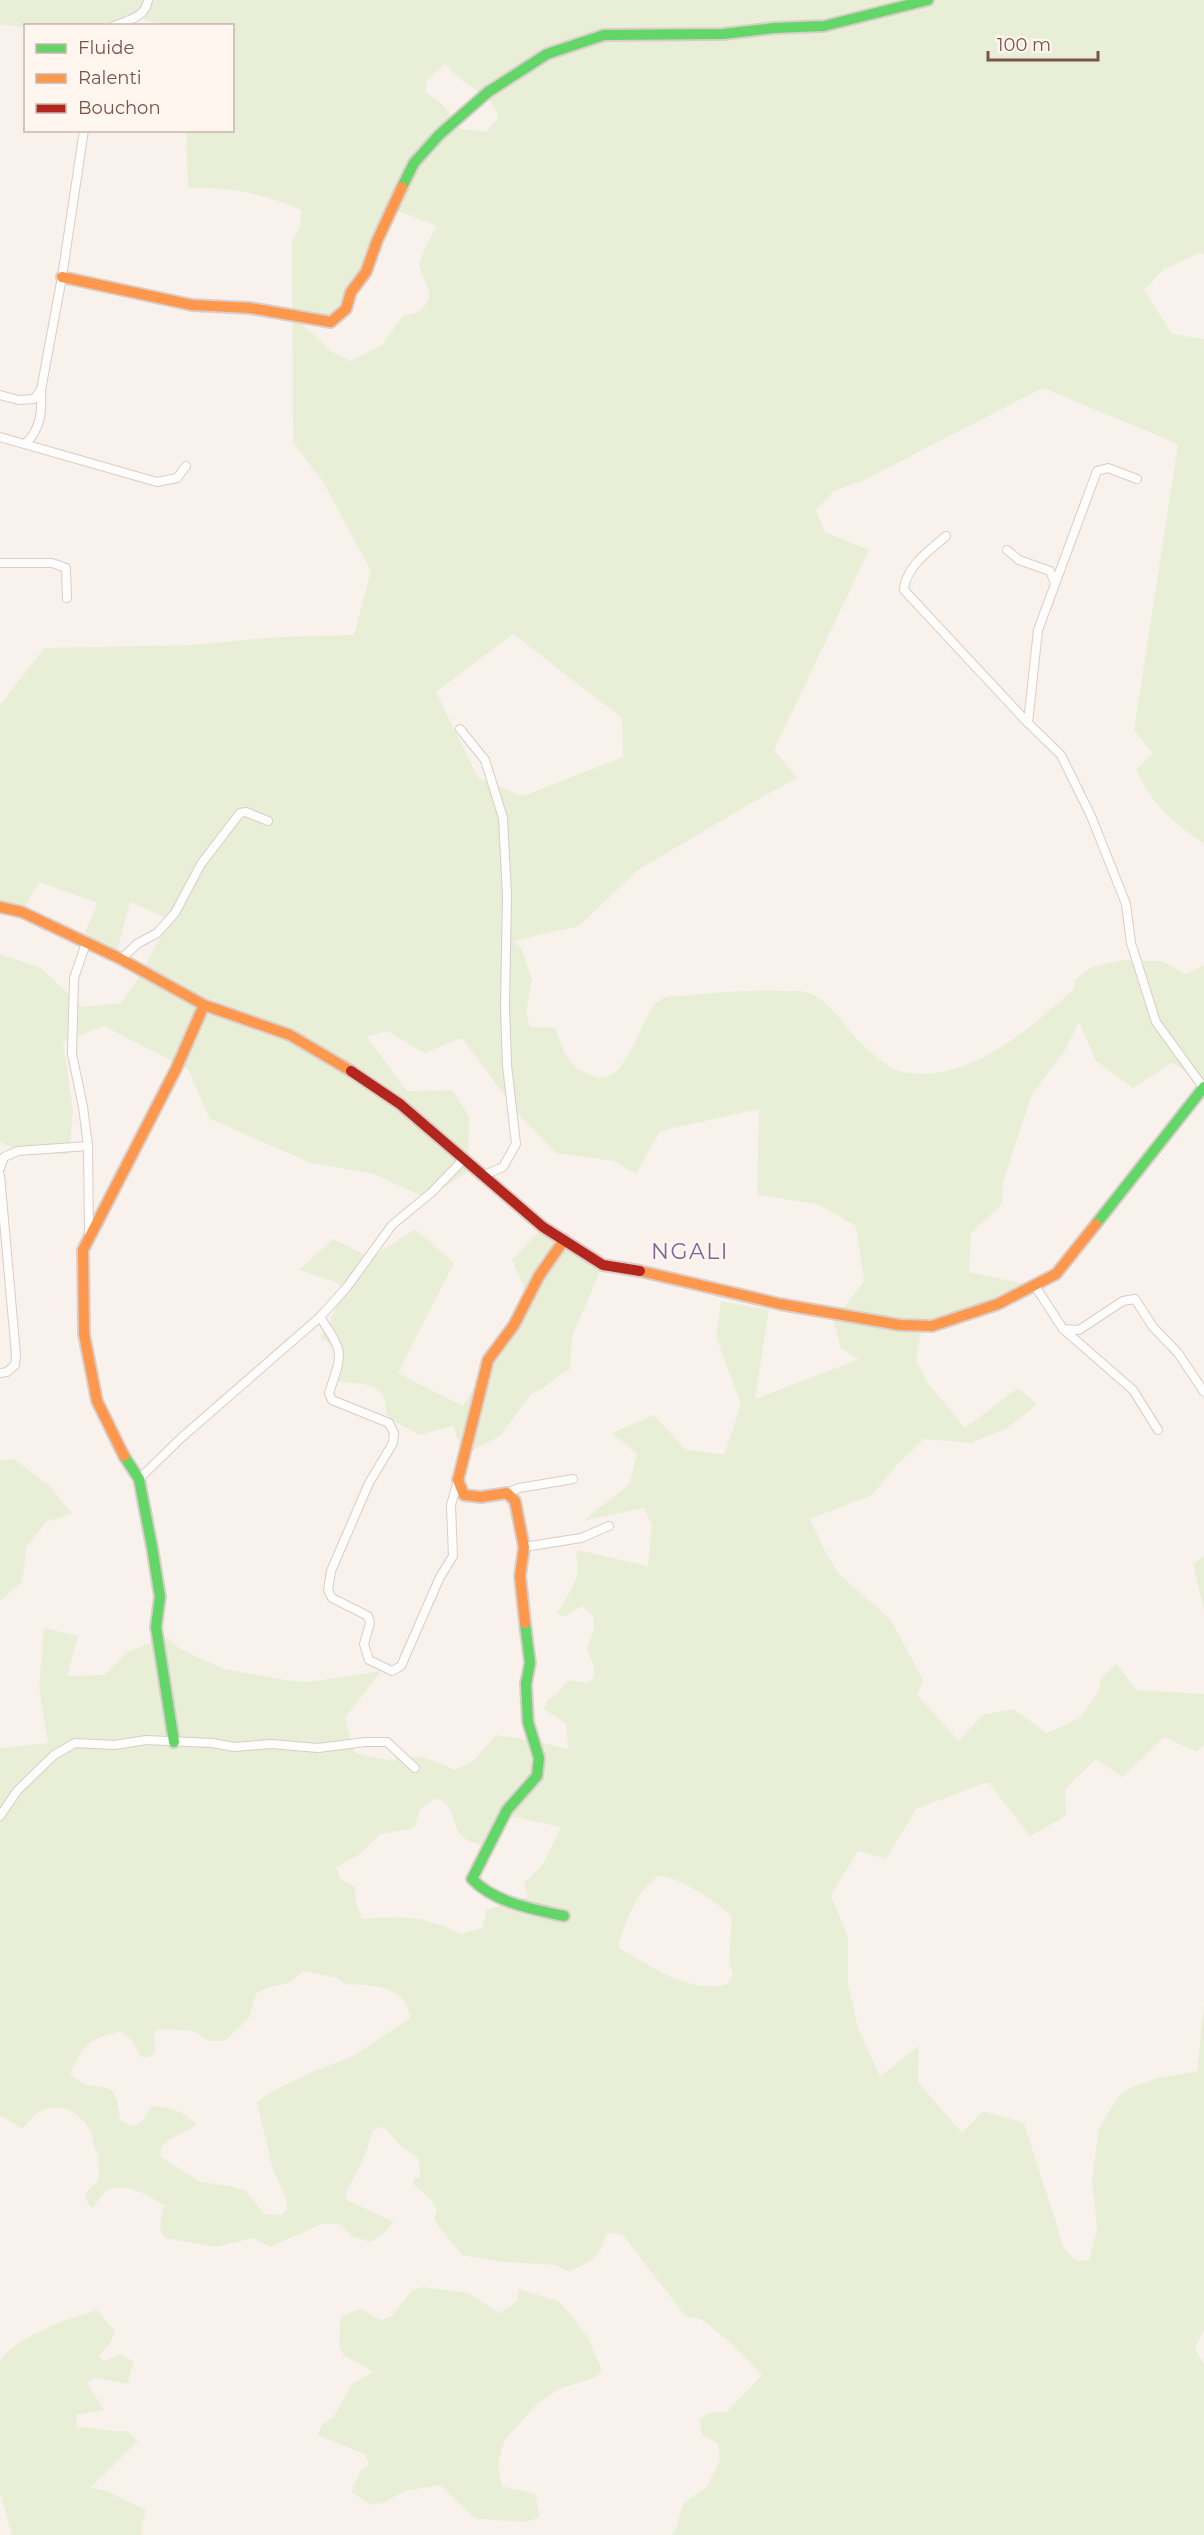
<svg xmlns="http://www.w3.org/2000/svg" width="1204" height="2535" viewBox="0 0 1204 2535" font-family="Montserrat,sans-serif">
<style>
.green{fill:#e8efd6;fill-rule:evenodd}
.lines{fill:none;stroke-linecap:round;stroke-linejoin:round}
.street-casing{stroke:#d8cdc8;stroke-width:10}
.fast-casing{stroke:#daceca;stroke-width:14}
.slow-casing{stroke:#daceca;stroke-width:14}
.jam-casing{stroke:#daceca;stroke-width:14}
.street{stroke:#fefdfc;stroke-width:8}
.fast{stroke:#63d668;stroke-width:10}
.slow{stroke:#ff974d;stroke-width:10}
.jam{stroke:#b3261e;stroke-width:10}
.labels{text-anchor:middle;dominant-baseline:central;stroke-width:4.5;stroke-linejoin:round;paint-order:stroke}
.quarter-label{font-size:22px;letter-spacing:1.5px;fill:#82649e;stroke:#fff6ef}
</style>
<rect width="100%" height="100%" fill="#f9f2ec"/>
<g class="green">
<path d="M 0,0 L 1204,0 L 1204,255 L 1200,253 L 1164,269 L 1144,290 L 1172,334 L 1204,339 L 1204,844 C 1175,824 1150,803 1136,769 L 1153,754 L 1134,730 L 1178,444 L 1043,388 L 862,481 L 834,491 L 816,510 L 825,532 L 869,550 L 774,750 L 797,778 L 748,805 L 638,870 L 579,926 L 513,941 L 522,949 L 532,980 L 526,1013 L 530,1027 L 555,1028 C 565,1053 566,1066 593,1076 C 624,1089 640,1023 654,1005 C 656,1002 661,1000 665,997 C 705,994 744,989 783,991 C 790,991 799,990 806,992 C 833,1001 843,1027 862,1044 C 873,1054 889,1070 904,1072 C 970,1084 1028,1029 1074,989 L 1075,980 L 1092,967 L 1122,960 L 1161,961 L 1186,974 L 1204,965 L 1204,1087 L 1187,1072 L 1172,1063 L 1133,1088 L 1096,1061 L 1079,1022 L 1065,1050 L 1032,1094 L 1003,1182 L 1002,1204 L 971,1233 L 969,1272 L 1035,1286 L 932,1326 L 904,1327 L 921,1332 L 916,1360 L 927,1382 L 965,1428 L 1018,1388 L 1037,1404 L 1006,1429 L 970,1443 L 924,1439 L 895,1467 L 872,1495 L 810,1519 L 825,1551 L 838,1573 L 891,1620 L 923,1680 L 917,1695 L 959,1741 L 982,1715 L 1013,1709 L 1047,1733 L 1080,1718 L 1100,1689 L 1100,1680 L 1116,1663 L 1136,1690 L 1204,1694 L 1204,1744 L 1197,1752 L 1164,1737 L 1122,1777 L 1096,1759 L 1065,1789 L 1066,1816 L 1030,1836 L 988,1782 L 916,1809 L 886,1859 L 858,1851 L 831,1895 L 848,1937 L 848,1984 L 858,2028 L 880,2076 L 919,2046 L 918,2082 L 962,2133 L 983,2111 L 1024,2123 L 1064,2248 L 1075,2260 L 1089,2261 L 1097,2229 L 1092,2179 L 1099,2128 L 1118,2097 L 1130,2088 L 1158,2078 L 1197,2071 L 1204,2005 L 1204,2329 L 1195,2349 L 1204,2364 L 1204,2535 L 671,2535 L 676,2528 L 683,2504 L 707,2486 L 720,2460 L 718,2443 L 702,2436 L 699,2419 L 713,2412 L 727,2412 L 762,2375 L 731,2343 L 701,2319 L 686,2317 L 622,2234 L 606,2233 C 601,2258 591,2261 569,2272 L 556,2265 L 502,2262 L 462,2255 L 436,2223 L 434,2218 L 437,2211 L 431,2200 L 413,2184 L 414,2178 L 420,2177 L 419,2159 L 400,2146 L 384,2127 L 373,2130 L 362,2163 L 345,2194 L 347,2200 L 394,2222 L 382,2235 L 371,2242 L 353,2237 L 339,2224 L 322,2224 L 270,2247 L 254,2238 L 216,2247 L 165,2238 C 156,2229 162,2215 165,2204 L 162,2204 C 138,2189 109,2174 93,2209 L 87,2202 L 85,2193 L 98,2181 L 99,2155 C 91,2147 95,2139 90,2130 C 79,2113 63,2102 43,2110 C 35,2113 28,2123 22,2129 L 0,2115 L 0,1748 L 48,1743 L 39,1688 L 44,1628 L 78,1636 L 67,1676 L 105,1675 L 127,1652 L 167,1637 L 180,1649 L 224,1669 L 286,1680 L 308,1682 L 381,1671 L 345,1718 L 355,1753 L 392,1761 C 412,1751 436,1760 454,1770 L 473,1761 L 496,1735 L 532,1740 L 568,1749 L 566,1724 L 544,1709 L 547,1700 L 556,1695 L 568,1680 L 587,1683 L 594,1677 L 594,1668 L 587,1648 L 594,1630 L 594,1617 L 582,1606 L 563,1617 L 557,1614 C 564,1601 574,1588 577,1574 C 579,1565 574,1558 578,1550 L 648,1566 L 652,1525 L 644,1508 L 583,1521 L 629,1484 L 637,1454 L 612,1433 L 654,1415 L 685,1449 L 724,1455 L 741,1405 L 716,1337 L 721,1301 L 769,1310 L 755,1399 L 859,1359 L 841,1349 L 834,1321 L 864,1281 L 856,1226 L 817,1204 L 757,1195 L 759,1109 L 660,1131 L 636,1174 L 614,1161 L 556,1153 L 519,1115 L 462,1038 L 424,1053 L 387,1031 L 367,1037 L 407,1091 L 452,1090 L 469,1116 L 468,1172 L 427,1198 L 373,1174 L 311,1163 L 210,1119 L 188,1069 L 104,1026 L 63,1042 L 73,1110 L 69,1154 L 27,1154 L 0,1142 L 0,954 L 41,968 L 82,1007 L 121,1003 L 143,971 L 169,919 L 130,902 L 114,963 L 100,956 L 87,943 L 79,946 L 98,903 L 39,882 L 22,912 L 0,907 L 0,705 L 44,648 L 192,645 L 278,637 L 354,635 L 371,571 L 323,482 L 293,442 L 292,241 L 300,227 L 301,210 C 265,194 226,186 188,188 L 186,131 L 232,130 L 232,26 L 159,25 L 139,18 L 124,25 L 26,26 L 25,28 L 0,24 ZM 445,64 C 451,70 456,76 463,81 C 478,92 494,97 498,118 L 486,132 L 457,128 C 452,111 440,101 425,92 L 427,80 ZM 393,209 L 437,226 L 425,248 L 419,265 C 424,287 439,291 419,312 L 403,316 L 382,345 L 351,361 L 332,352 L 298,320 L 331,322 L 366,272 ZM 513,634 L 622,718 L 623,757 L 523,796 L 478,778 L 436,692 ZM 437,1798 C 465,1813 443,1839 484,1845 L 500,1814 L 561,1827 L 543,1864 L 524,1883 L 528,1897 L 486,1910 L 483,1927 L 461,1934 C 421,1915 405,1916 362,1919 L 356,1903 L 355,1887 L 340,1878 L 338,1870 L 334,1869 L 360,1854 L 380,1834 L 410,1829 L 415,1826 L 420,1809 ZM 659,1876 C 678,1876 719,1903 732,1917 L 729,1963 L 733,1973 L 727,1984 C 690,1995 649,1965 618,1947 C 625,1923 636,1890 659,1876 ZM 303,1971 L 338,1978 L 344,1984 C 369,1985 408,1985 410,2018 L 353,2056 L 312,2072 L 271,2092 L 257,2102 L 272,2167 L 287,2201 L 287,2209 L 281,2215 L 264,2214 L 246,2191 L 230,2186 L 201,2182 L 161,2157 L 161,2148 L 167,2141 L 197,2125 C 183,2111 172,2107 152,2106 L 142,2121 L 136,2126 C 112,2124 123,2109 114,2094 C 109,2085 96,2087 87,2085 C 81,2083 76,2078 70,2075 C 85,2042 87,2040 122,2031 L 133,2042 L 141,2057 L 150,2057 L 156,2051 L 153,2035 L 158,2029 L 194,2031 L 208,2041 L 225,2041 L 249,2018 L 256,1994 L 264,1989 L 291,1982 Z"/>
<path d="M 543,1227 L 603,1265 L 572,1336 L 570,1369 C 556,1376 544,1390 532,1393 L 500,1436 L 473,1450 L 460,1446 L 453,1426 L 419,1435 L 392,1420 L 386,1413 C 388,1382 362,1384 339,1382 L 334,1374 C 340,1352 339,1351 320,1337 L 327,1330 L 343,1288 L 336,1282 L 299,1270 L 333,1239 L 371,1258 L 415,1229 L 454,1263 L 398,1373 L 463,1406 L 527,1295 L 512,1260 Z"/>
<polygon points="14,1459 50,1486 72,1514 46,1522 27,1546 22,1582 0,1601 0,1461"/>
<polygon points="1204,1555 1204,1610 1193,1564"/>
<path d="M 424,2287 L 469,2293 L 499,2313 L 518,2301 L 518,2289 L 558,2301 L 566,2309 L 588,2338 L 602,2371 L 594,2378 L 559,2389 L 537,2404 L 504,2441 L 498,2464 L 502,2486 L 536,2494 L 539,2517 L 527,2522 L 476,2519 L 440,2485 L 405,2491 L 383,2503 L 371,2505 L 351,2492 L 361,2470 L 370,2465 L 364,2454 L 317,2435 L 323,2424 L 334,2416 L 352,2384 L 373,2372 C 338,2350 337,2361 341,2316 L 361,2309 L 381,2320 L 392,2316 L 413,2289 Z"/>
<path d="M 97,2310 L 115,2331 L 109,2345 L 99,2355 L 103,2362 L 120,2354 L 134,2362 L 127,2384 L 95,2378 L 87,2383 L 104,2410 L 76,2415 L 77,2427 C 95,2427 108,2432 127,2431 L 138,2441 L 90,2488 L 107,2491 L 146,2510 L 141,2527 L 143,2535 L 12,2535 L 0,2492 L 0,2360 C 25,2332 63,2321 97,2310 Z"/>
</g>
<g class="lines">
<g class="street-casing">
<g id="street">
<path d="M 114,26 C 128,20 146,17 148,0"/>
<polyline points="0,395 19,400 34,399 41,390"/>
<polyline points="0,437 157,482 177,478 186,466"/>
<path d="M 26,443 C 41,429 42,411 41,390 L 62,277 L 84,130"/>
<path d="M 946,536 C 930,550 905,567 904,590 L 1028,723 L 1061,755 L 1091,816 L 1126,904 L 1131,943 L 1156,1022 L 1203,1087"/>
<polyline points="1007,550 1019,560 1050,571 1054,581"/>
<polyline points="0,563 52,563 66,568 67,598"/>
<polyline points="1028,723 1038,630 1097,471 1108,468 1137,479"/>
<polyline points="460,729 485,760 503,818 507,895 505,1007 507,1065 516,1144 503,1167 482,1176"/>
<polyline points="86,943 74,978 72,1054 83,1107 88,1146 89,1235"/>
<polyline points="121,959 137,944 157,933 175,913 201,864 240,813 246,812 268,821"/>
<polyline points="0,1168 4,1157 18,1151 88,1146"/>
<polyline points="0,1175 16,1355 15,1365 7,1372 0,1373"/>
<polyline points="1035,1286 1063,1329 1133,1390 1158,1430"/>
<path d="M 320,1317 C 344,1354 343,1351 329,1393 L 332,1400 L 389,1423 L 394,1433 L 393,1443 L 369,1483 L 331,1571 L 328,1590 L 332,1598 L 368,1616 L 370,1623 L 364,1644 L 369,1660 L 392,1671 L 401,1666 L 440,1577 L 453,1556 L 451,1505 L 458,1480"/>
<polyline points="1063,1329 1079,1330 1123,1301 1135,1299 1153,1327 1178,1353 1204,1392"/>
<polyline points="139,1479 181,1438 320,1317 347,1287 392,1225 431,1193 464,1159"/>
<polyline points="507,1493 519,1488 573,1479"/>
<polyline points="524,1547 581,1538 609,1526"/>
<polyline points="0,1816 17,1791 54,1755 75,1743 115,1745 146,1740 212,1743 234,1747 271,1744 318,1748 365,1742 387,1742 415,1768"/>
</g>
</g>
<g class="fast-casing">
<g id="fast">
<polyline points="402,187 414,163 439,135 488,92 547,54 604,35 723,34 774,28 824,26 928,0"/>
<polyline points="1096,1224 1204,1087"/>
<polyline points="124,1456 139,1479 152,1547 160,1597 156,1627 174,1742"/>
<path d="M 525,1623 L 530,1663 L 526,1684 L 528,1722 L 539,1758 L 537,1776 L 507,1810 L 472,1879 C 495,1903 533,1909 564,1916"/>
</g>
</g>
<g class="slow-casing">
<g id="slow">
<polyline points="62,277 192,305 250,308 331,322 346,309 351,292 366,272 377,241 402,187"/>
<polyline points="0,907 22,912 121,959 204,1005 290,1035 351,1071"/>
<polyline points="640,1271 780,1304 900,1325 932,1326 998,1304 1056,1274 1096,1224"/>
<polyline points="124,1456 97,1401 84,1334 83,1250 176,1069 204,1005"/>
<polyline points="525,1623 520,1576 524,1547 515,1501 507,1493 481,1497 464,1495 458,1480 488,1360 514,1325 539,1276 564,1240"/>
</g>
</g>
<g class="jam-casing">
<polyline id="jam" points="351,1071 400,1104 543,1227 603,1265 640,1271"/>
</g>
<use href="#street" class="street"/>
<use href="#fast" class="fast"/>
<use href="#slow" class="slow"/>
<use href="#jam" class="jam"/>
</g>
<g class="labels">
<g class="quarter-label">
<text x="690" y="1251">NGALI</text>
</g>
</g>
<rect x="24" y="24" width="210" height="108" fill="#fff6ef" stroke="#cab5ad" stroke-width="1.5"/>
<rect x="36" y="44" width="30" height="9" fill="#63d668" stroke="#cab5ad" stroke-width="1.5"/>
<text x="78" y="54" font-size="18" fill="#7a5349">Fluide</text>
<rect x="36" y="74" width="30" height="9" fill="#ff974d" stroke="#cab5ad" stroke-width="1.5"/>
<text x="78" y="84" font-size="18" fill="#7a5349">Ralenti</text>
<rect x="36" y="104" width="30" height="9" fill="#b3261e" stroke="#cab5ad" stroke-width="1.5"/>
<text x="78" y="114" font-size="18" fill="#7a5349">Bouchon</text>
<path d="M988 51v9h110v-9" fill="none" stroke="#7a5349" stroke-width="3"/>
<text x="997" y="51" font-size="18" fill="#7a5349" stroke="#fff6ef" stroke-width="4.5" paint-order="stroke">100 m</text>
</svg>
